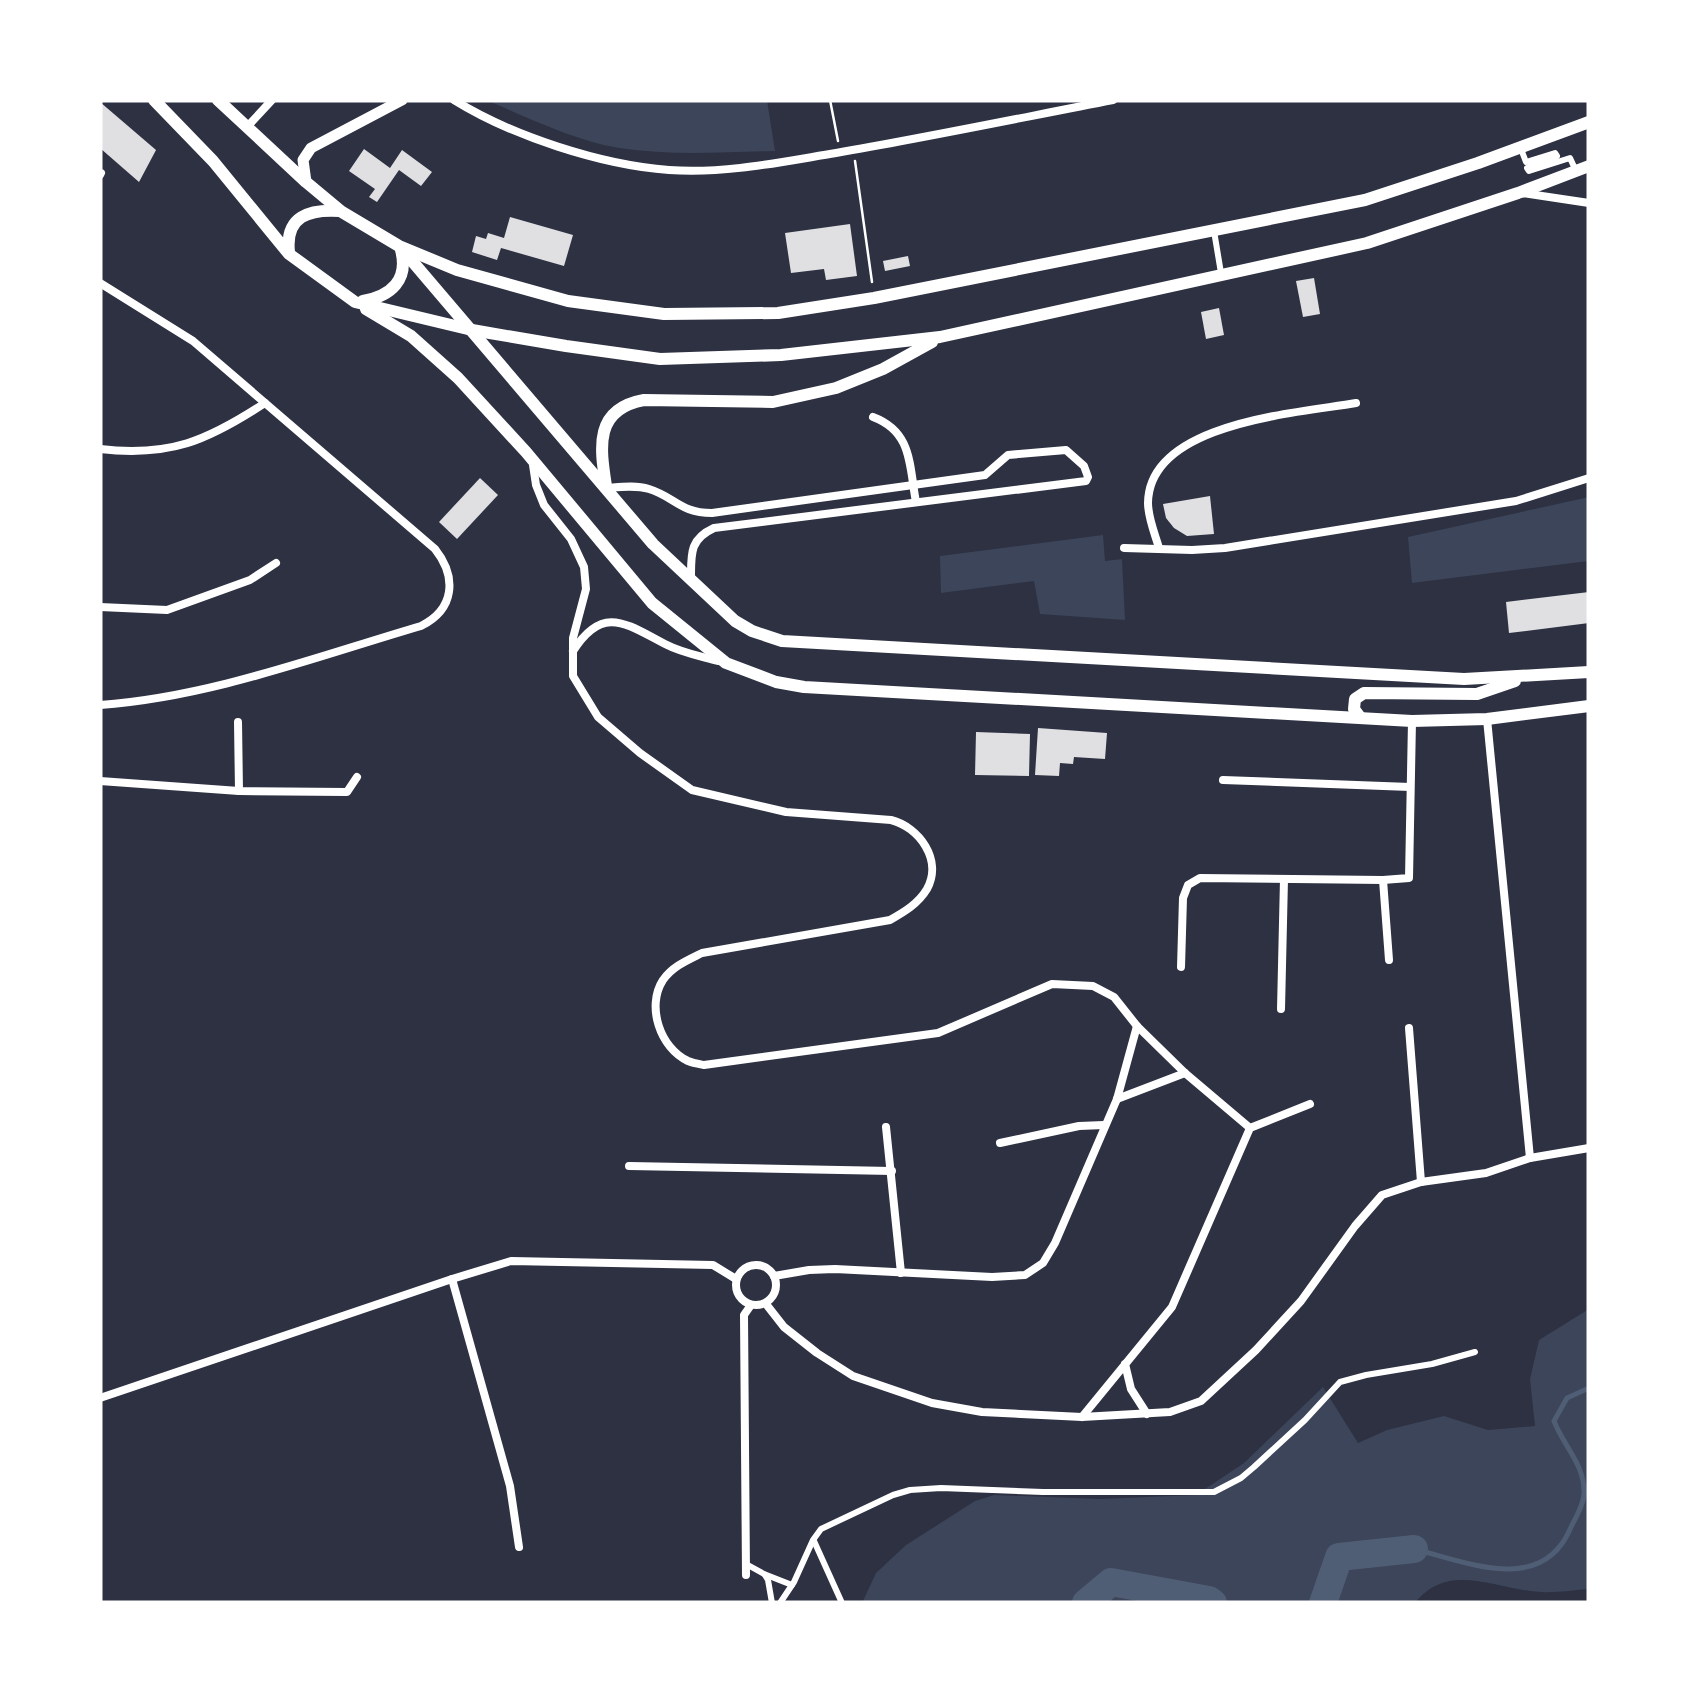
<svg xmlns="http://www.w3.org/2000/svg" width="1689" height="1703" viewBox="0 0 1689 1703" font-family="'Noto Sans',sans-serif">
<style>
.green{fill:#3c4559}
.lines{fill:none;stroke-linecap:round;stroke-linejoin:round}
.stream{stroke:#4f5d75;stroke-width:5}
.river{stroke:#4f5d75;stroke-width:28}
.building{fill:#e0e0e3}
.path{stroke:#fff;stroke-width:2.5}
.pedestrian{stroke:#fff;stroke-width:6}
.minor{stroke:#fff;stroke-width:8}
.secondary{stroke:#fff;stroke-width:11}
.primary{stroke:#fff;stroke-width:12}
</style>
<rect width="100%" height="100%" fill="#2d3142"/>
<g class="green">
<path d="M 486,100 L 767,100 L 775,151 C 722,152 671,156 619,148 C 573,140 529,118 486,100 Z"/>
<polygon points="1589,497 1589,561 1412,583 1408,537"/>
<polygon points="1103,535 1105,561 1122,559 1125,620 1040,614 1034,581 941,593 940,556"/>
<path d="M 1589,1309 L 1589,1589 C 1574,1590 1557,1593 1541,1592 C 1497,1590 1449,1560 1415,1603 L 862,1603 L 876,1573 L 906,1545 L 975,1501 L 994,1495 L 1100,1499 L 1196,1495 L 1244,1463 L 1323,1387 L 1358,1443 L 1387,1430 L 1444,1416 L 1488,1430 L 1535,1426 L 1530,1379 L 1539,1340 Z"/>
</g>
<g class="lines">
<path class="stream" d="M 1414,1549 C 1467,1562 1543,1596 1571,1527 C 1576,1517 1585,1502 1584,1491 C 1584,1464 1563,1445 1554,1421 L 1567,1398 L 1589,1388"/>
<g class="river">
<polyline points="1086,1603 1111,1582 1209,1600 1213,1603"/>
<polyline points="1323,1603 1339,1557 1414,1549"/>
</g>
</g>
<g class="building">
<polygon points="100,102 156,150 139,182 100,148"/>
<polygon points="364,149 390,168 402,150 432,172 421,186 399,170 377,202 369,197 375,189 349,171"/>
<polygon points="510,217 573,235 564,266 501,248 497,260 472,252 476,236 486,239 488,233 504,238"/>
<polygon points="850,224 857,276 826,280 824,269 791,273 785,233"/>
<polygon points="908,256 910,266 885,271 883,261"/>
<polygon points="1314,278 1320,314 1303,317 1296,281"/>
<polygon points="1219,308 1224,335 1206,339 1201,312"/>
<polygon points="480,478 498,495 457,539 439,522"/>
<polygon points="1210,496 1214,534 1187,536 1174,528 1166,518 1163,504"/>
<polygon points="1589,592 1589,623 1509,633 1506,602"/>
<polygon points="1038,728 1107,733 1105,759 1074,757 1073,764 1060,763 1059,776 1035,775"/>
<polygon points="976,732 1030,734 1029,776 975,775"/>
</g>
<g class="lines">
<g class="path">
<polyline points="830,100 838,141"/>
<polyline points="855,161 872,282"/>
</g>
<g class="pedestrian">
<polyline points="1521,149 1526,162 1555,153 1557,156 1527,168 1529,171 1570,158 1576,171"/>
<polyline points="1214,231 1221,273"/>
<polyline points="814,1541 842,1603"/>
<polyline points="746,1564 764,1574 792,1585"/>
<polyline points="765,1575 768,1580 772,1603"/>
<polyline points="780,1603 794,1582 813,1540 821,1529 893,1495 910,1490 941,1488 1043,1492 1214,1492 1241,1478 1254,1467 1305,1420 1340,1382 1366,1375 1432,1364 1475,1352"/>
</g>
<g class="minor">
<path d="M 454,100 C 512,136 601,165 669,170 C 725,174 781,162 836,153 C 928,137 1020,118 1113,100"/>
<polyline points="247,127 272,100"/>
<polyline points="100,175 101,173"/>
<polyline points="1522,193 1589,203"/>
<path d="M 100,283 L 193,341 L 435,549 C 457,577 455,609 421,626 C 315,657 210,697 100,705"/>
<path d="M 873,417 C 913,432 909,466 916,502"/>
<path d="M 100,449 C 170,457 207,441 265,403"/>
<path d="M 533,465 L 536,485 L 544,505 L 571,539 L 584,567 L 586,589 L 573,638 L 573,676 L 598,717 L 640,753 L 692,790 L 786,812 L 891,820 C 919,827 943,860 927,889 C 918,904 904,912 890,920 L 702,953 C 688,960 673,966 663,980 C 646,1006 660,1048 688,1061 C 693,1063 699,1064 704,1065 L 938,1033 L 1052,984 L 1093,986 L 1114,997 L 1137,1026 L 1185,1073 L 1250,1128"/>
<path d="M 607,488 C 621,487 636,485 649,489 C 675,497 680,513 712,513 L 985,475 L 1008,455 L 1066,450 L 1084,466 L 1088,477 L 1086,481 L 714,528 C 690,539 691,553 691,577"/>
<polyline points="1124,548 1192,550 1225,548 1516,501 1589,478"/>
<path d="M 1159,548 C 1155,534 1148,518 1148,503 C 1149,422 1299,413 1356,403"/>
<polyline points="100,607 167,610 250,580 276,563"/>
<path d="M 573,651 C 603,604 626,624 665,644 C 682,653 700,656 718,661"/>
<polyline points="1487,719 1530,1158"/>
<polyline points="238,722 239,791"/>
<polyline points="1223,780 1410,787"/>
<polyline points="100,781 239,791 347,792 357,777"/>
<polyline points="1383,880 1389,960"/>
<polyline points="1181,967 1183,898 1188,885 1200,878 1383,880 1409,878 1412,721"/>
<polyline points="1281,1009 1284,879"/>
<polyline points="1409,1028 1421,1182"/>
<polyline points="1117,1099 1185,1073"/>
<polyline points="886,1127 901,1273"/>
<polyline points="1000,1143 1079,1126 1104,1125"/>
<polyline points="629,1166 892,1171"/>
<circle cx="756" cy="1285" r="20"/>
<polyline points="774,1276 809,1270 835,1269 992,1277 1025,1275 1043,1263 1055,1243 1117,1099 1137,1026"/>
<polyline points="452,1279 510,1486 519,1547"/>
<polyline points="766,1304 784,1327 817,1353 853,1376 932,1403 982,1412 1082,1417 1170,1412 1201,1401 1256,1350 1301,1301 1355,1226 1382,1195 1421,1182 1486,1173 1530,1158 1589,1148"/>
<polyline points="1125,1364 1131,1389 1147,1414"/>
<polyline points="100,1398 452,1279 511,1261 713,1265 736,1279"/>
<polyline points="1082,1417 1172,1307 1250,1128 1310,1104"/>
<polyline points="746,1575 744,1315 751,1305"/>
</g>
<polyline class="secondary" points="306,182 303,160 311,148 402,100"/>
<g class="primary">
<polyline points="154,100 213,161 289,254 355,302 472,330 566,346 660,359 781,355 940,337 1367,243 1518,193 1589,166"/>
<polyline points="218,100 306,182 342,212 399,246 457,270 568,301 664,314 778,313 874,298 1365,200 1478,163 1589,122"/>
<polyline points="401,248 653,544 735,621 752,631 782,641 1464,679 1589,672"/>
<path d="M 289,252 C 285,216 309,209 340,211"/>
<path d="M 363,301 C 391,296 409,280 401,250"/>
<polyline points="366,309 411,336 458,378 526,452 652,603 726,663 776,682 804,687 1412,721 1487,719 1589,706"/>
<path d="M 606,486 C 600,447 594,409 644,400 L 773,402 L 836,388 L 883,369 L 932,342"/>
<polyline points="1360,717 1354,709 1355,699 1364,693 1477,694 1515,681"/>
</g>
</g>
<rect width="1689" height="1703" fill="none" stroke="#ffffff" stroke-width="205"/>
</svg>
